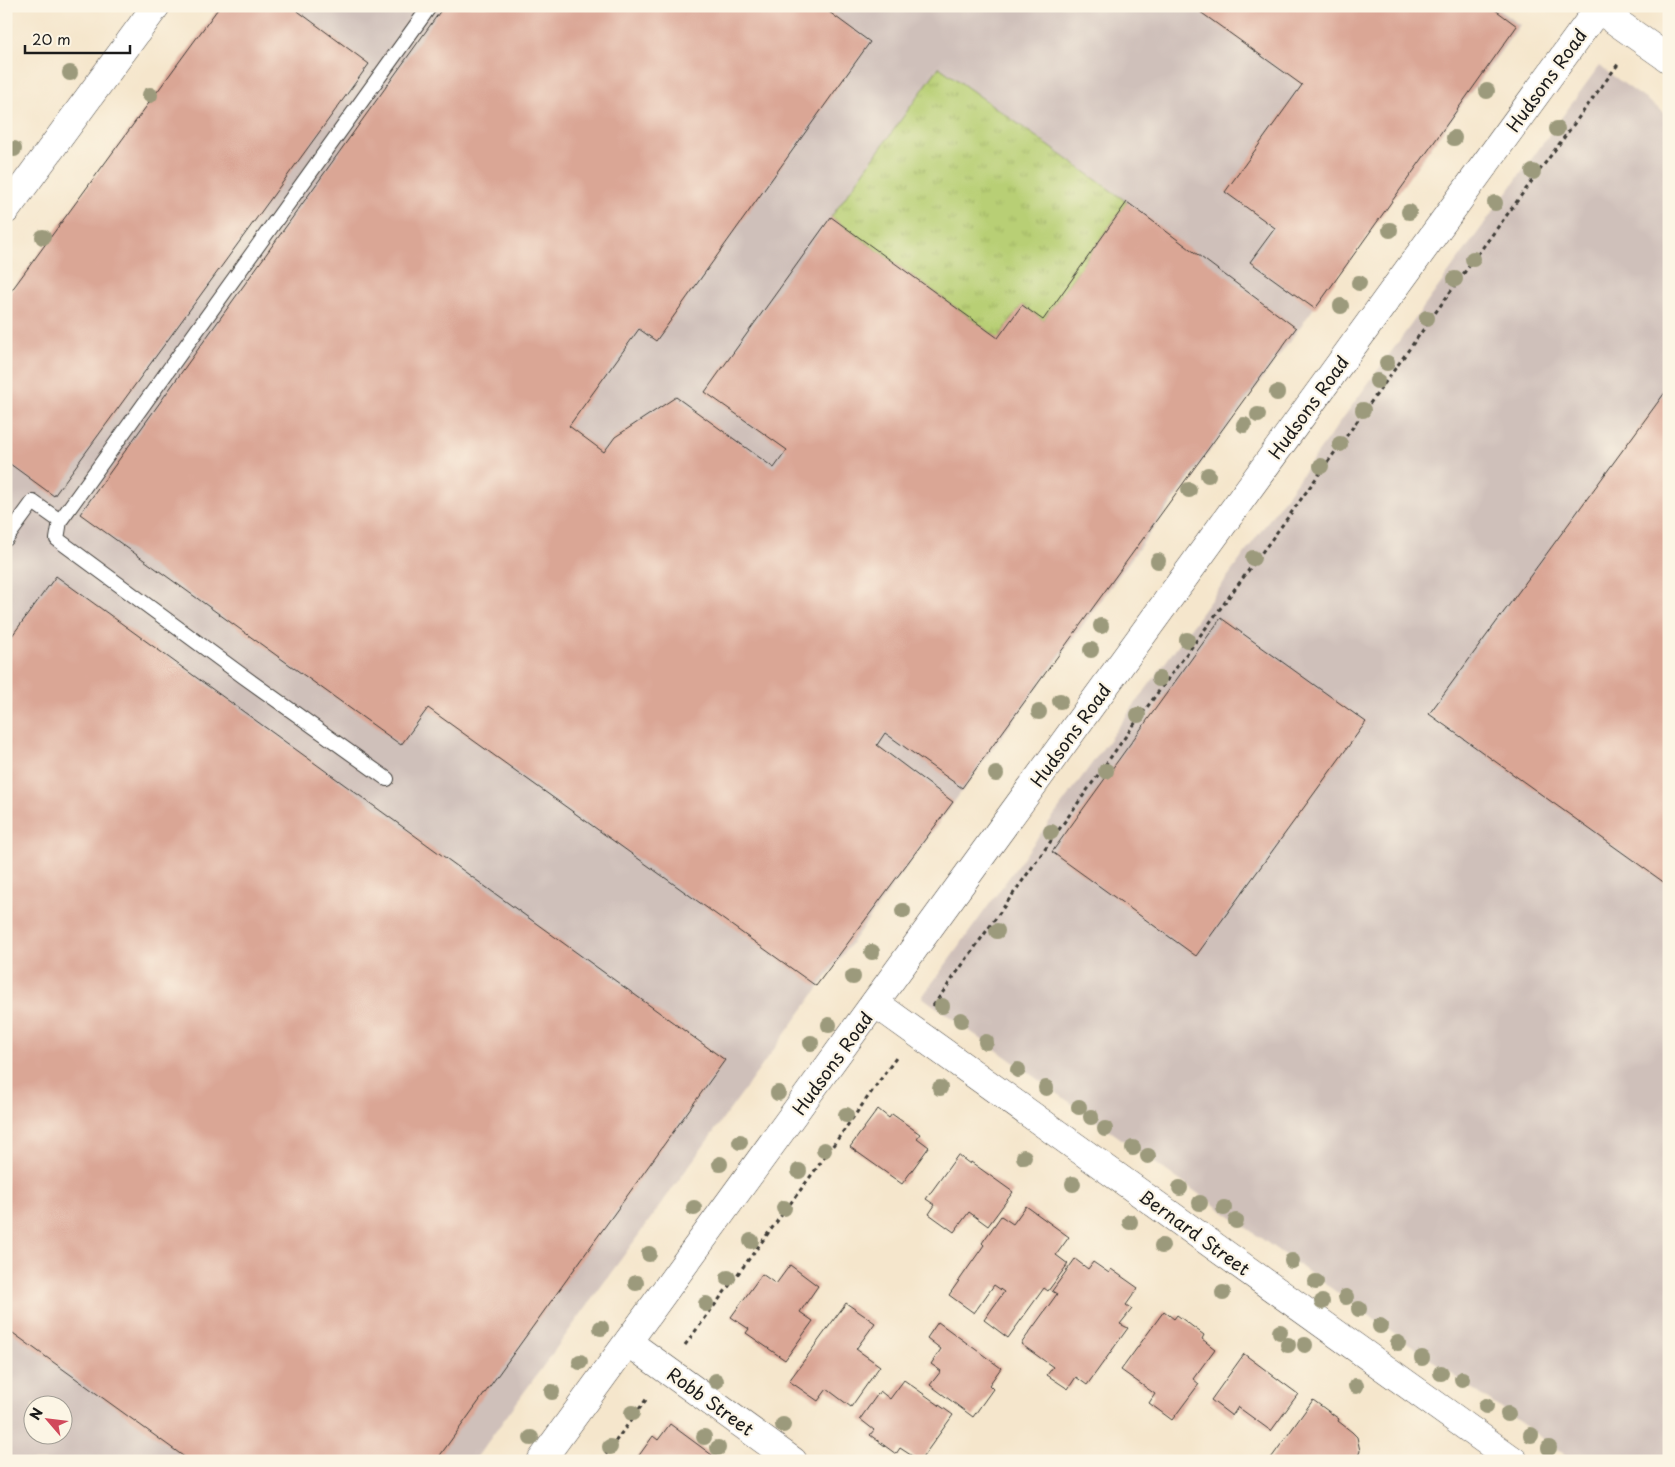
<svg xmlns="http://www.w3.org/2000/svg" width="1675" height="1467" viewBox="0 0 1675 1467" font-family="'Playpen Sans',sans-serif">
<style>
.industrial{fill:#cfc0ba;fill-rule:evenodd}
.grass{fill:url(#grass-tufts);stroke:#6a7648}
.building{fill:#daa695}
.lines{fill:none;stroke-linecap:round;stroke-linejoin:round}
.service-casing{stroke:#3d3a36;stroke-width:16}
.minor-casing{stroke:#3d3a36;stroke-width:29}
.tertiary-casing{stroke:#3d3a36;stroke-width:29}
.path{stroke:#3d3a36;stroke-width:3;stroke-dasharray:4 4;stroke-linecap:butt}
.service{stroke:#fff;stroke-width:14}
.minor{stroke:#fff;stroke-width:28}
.tertiary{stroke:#fff;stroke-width:28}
.tree{fill:#9c9a7c}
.labels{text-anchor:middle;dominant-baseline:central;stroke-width:4.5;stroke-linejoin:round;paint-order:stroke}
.street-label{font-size:18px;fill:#1c1c1c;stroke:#fcf5e5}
</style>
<defs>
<pattern id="grass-tufts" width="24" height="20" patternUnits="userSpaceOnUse" patternTransform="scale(1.25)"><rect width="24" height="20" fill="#b8cf74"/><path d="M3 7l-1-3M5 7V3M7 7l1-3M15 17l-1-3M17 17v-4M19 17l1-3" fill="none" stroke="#9eb164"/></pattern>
</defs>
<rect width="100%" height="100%" fill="#fcf5e5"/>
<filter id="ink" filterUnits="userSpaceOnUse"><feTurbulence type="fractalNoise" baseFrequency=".02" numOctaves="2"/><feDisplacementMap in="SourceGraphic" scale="10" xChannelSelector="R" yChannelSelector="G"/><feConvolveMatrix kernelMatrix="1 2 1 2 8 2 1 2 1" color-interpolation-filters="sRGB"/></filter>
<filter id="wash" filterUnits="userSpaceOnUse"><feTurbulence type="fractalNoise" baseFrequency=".0096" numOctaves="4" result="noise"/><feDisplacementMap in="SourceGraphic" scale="20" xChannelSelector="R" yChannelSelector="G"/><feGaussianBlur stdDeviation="1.12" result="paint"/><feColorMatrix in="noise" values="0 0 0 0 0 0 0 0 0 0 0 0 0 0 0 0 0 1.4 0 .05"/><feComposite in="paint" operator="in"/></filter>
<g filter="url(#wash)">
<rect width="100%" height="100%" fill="#f5e6cc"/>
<g class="industrial">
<path d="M 223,6 L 1493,6 L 1520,25 L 474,1461 L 6,1461 L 6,303 ZM 32,1404 L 62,1404 L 62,1434 L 32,1434 Z"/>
<polygon points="1599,66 1669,116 1669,1461 1574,1461 922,997"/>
</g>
<polygon class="grass" points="939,67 1127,202 1043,320 1022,305 998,338 831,217"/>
<g id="blocks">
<g class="building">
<polygon points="220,6 291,6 369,64 54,496 6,461 6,298"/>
<polygon points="444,6 821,6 870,42 656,341 639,329 569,426 604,452 615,437 676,397 774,468 787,450 705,392 831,217 998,338 1022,305 1043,320 1127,202 1296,328 962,788 885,733 877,745 953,802 816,986 428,708 401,745 80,514"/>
<polygon points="1192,6 1490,6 1517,26 1315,309 1250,262 1275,228 1225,192 1302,85"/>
<polygon points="1669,387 1669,886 1429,714"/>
<polygon points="56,576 725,1060 436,1461 190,1461 6,1328 6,644"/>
<polygon points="1221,618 1366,722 1196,956 1052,852"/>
<polygon points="878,1109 889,1118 892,1114 920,1134 917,1138 929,1147 902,1184 850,1147"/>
<polygon points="958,1155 970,1164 971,1162 1013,1192 988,1226 969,1212 954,1232 929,1214 935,1205 926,1199"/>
<polygon points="1026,1206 1069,1237 1056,1255 1068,1264 1048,1291 1044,1288 1008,1338 984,1320 1004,1292 994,1285 974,1313 949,1295 984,1245 982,1243 1001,1216 1013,1224"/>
<polygon points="1075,1259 1088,1269 1093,1262 1109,1273 1111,1269 1138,1288 1126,1305 1132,1309 1120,1324 1128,1328 1087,1385 1076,1377 1068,1389 1047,1375 1053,1367 1021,1344 1057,1294 1052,1291"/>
<polygon points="790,1265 818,1286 800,1312 813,1321 785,1360 746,1333 749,1329 731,1317 762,1274 776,1284"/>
<polygon points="846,1303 875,1323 856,1349 880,1366 851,1407 827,1389 818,1401 789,1381"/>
<polygon points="1164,1311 1174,1319 1177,1315 1204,1335 1202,1339 1215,1349 1193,1379 1199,1384 1172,1420 1149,1403 1155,1394 1121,1370"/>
<polygon points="938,1322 1001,1368 989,1385 993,1389 973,1417 930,1385 941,1371 931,1364 941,1349 927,1338"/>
<polygon points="1244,1354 1298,1394 1271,1431 1238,1407 1232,1416 1211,1400"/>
<polygon points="904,1380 953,1415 920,1461 900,1448 896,1454 870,1435 874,1430 860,1419 880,1391 890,1399"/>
<polygon points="1313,1400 1339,1419 1338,1421 1352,1432 1357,1437 1360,1451 1356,1461 1269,1461"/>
<polygon points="670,1424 720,1461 635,1461 653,1436 658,1440"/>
</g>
</g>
</g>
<g filter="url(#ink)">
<use href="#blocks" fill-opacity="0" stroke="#3d3a36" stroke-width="1"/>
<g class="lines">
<g class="service-casing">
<g id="service">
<polyline points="60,521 430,6"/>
<polyline points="6,539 33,502 60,521 57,539 243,676 387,779"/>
</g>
</g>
<g class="minor-casing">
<g id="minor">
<polyline points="1598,9 1669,59"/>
<polyline points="6,210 156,6"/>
<polyline points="875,1003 1514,1461"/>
<polyline points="628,1342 793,1461"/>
</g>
</g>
<g class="tertiary-casing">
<polyline id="tertiary" points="541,1461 1598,9 1595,6"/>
</g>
<g class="path">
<polyline points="933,1006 1133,726 1286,520 1464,273 1619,63"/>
<polyline points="685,1345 816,1169 896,1058"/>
<polyline points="601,1461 648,1397"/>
</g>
<use href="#service" class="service"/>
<use href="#minor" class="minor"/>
<use href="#tertiary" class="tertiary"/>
</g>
<g class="tree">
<circle cx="70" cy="73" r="8"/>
<circle cx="1487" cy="91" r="8"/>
<circle cx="150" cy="95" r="8"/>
<circle cx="1557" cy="129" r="8"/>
<circle cx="1454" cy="138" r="8"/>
<circle cx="14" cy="149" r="8"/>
<circle cx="1533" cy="172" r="8"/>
<circle cx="1495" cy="203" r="8"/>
<circle cx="1409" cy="212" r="8"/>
<circle cx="1390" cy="230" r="8"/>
<circle cx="43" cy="237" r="8"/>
<circle cx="1473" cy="259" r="8"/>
<circle cx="1455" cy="279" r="8"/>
<circle cx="1359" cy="283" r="8"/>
<circle cx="1341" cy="306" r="8"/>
<circle cx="1427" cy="318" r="8"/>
<circle cx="1387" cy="363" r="8"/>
<circle cx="1377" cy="381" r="8"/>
<circle cx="1277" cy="393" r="8"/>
<circle cx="1363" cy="410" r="8"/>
<circle cx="1258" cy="415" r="8"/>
<circle cx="1244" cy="425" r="8"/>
<circle cx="1340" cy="444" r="8"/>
<circle cx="1321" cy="466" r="8"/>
<circle cx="1208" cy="475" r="8"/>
<circle cx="1189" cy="490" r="8"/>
<circle cx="1253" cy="558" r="8"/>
<circle cx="1158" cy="561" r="8"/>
<circle cx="1101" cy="626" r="8"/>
<circle cx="1187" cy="640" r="8"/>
<circle cx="1091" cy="650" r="8"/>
<circle cx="1159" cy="679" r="8"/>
<circle cx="1060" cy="701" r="8"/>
<circle cx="1039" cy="712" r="8"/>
<circle cx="1138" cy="715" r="8"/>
<circle cx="1106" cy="771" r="8"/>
<circle cx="996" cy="774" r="8"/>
<circle cx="1051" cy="832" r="8"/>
<circle cx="903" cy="911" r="8"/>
<circle cx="997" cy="931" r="8"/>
<circle cx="872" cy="952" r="8"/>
<circle cx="853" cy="977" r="8"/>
<circle cx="942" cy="1006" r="8"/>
<circle cx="961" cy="1020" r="8"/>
<circle cx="829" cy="1025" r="8"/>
<circle cx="986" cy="1042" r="8"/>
<circle cx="811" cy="1043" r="8"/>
<circle cx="1018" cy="1070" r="8"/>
<circle cx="940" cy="1088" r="8"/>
<circle cx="1046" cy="1088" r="8"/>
<circle cx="778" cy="1093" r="8"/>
<circle cx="1079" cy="1107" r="8"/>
<circle cx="846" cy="1115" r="8"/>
<circle cx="1091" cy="1117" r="8"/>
<circle cx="1105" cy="1129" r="8"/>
<circle cx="740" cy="1142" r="8"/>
<circle cx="1133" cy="1148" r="8"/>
<circle cx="824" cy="1150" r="8"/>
<circle cx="1148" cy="1156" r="8"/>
<circle cx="1024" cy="1157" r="8"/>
<circle cx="720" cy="1164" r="8"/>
<circle cx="799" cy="1171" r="8"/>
<circle cx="1073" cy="1184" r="8"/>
<circle cx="1180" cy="1188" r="8"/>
<circle cx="1200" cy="1203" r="8"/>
<circle cx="694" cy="1208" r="8"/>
<circle cx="784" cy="1208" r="8"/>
<circle cx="1224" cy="1208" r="8"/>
<circle cx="1236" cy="1221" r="8"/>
<circle cx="1130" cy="1222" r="8"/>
<circle cx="751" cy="1241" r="8"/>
<circle cx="1162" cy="1246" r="8"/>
<circle cx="649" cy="1254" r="8"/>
<circle cx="1292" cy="1261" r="8"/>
<circle cx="728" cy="1278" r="8"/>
<circle cx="1316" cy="1282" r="8"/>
<circle cx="636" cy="1283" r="8"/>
<circle cx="1223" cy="1293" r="8"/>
<circle cx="1346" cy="1297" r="8"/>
<circle cx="1322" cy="1302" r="8"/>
<circle cx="706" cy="1304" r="8"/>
<circle cx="1359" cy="1309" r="8"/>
<circle cx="1380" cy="1326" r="8"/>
<circle cx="601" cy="1328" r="8"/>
<circle cx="1280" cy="1332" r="8"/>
<circle cx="1398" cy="1343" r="8"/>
<circle cx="1288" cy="1345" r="8"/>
<circle cx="1305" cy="1345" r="8"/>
<circle cx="1422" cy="1358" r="8"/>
<circle cx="580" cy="1362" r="8"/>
<circle cx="1441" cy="1373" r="8"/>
<circle cx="1462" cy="1379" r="8"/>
<circle cx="716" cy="1381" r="8"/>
<circle cx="1356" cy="1386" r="8"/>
<circle cx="552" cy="1392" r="8"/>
<circle cx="1486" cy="1406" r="8"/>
<circle cx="632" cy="1413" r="8"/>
<circle cx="1508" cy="1414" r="8"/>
<circle cx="783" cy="1425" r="8"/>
<circle cx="1531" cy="1435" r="8"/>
<circle cx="704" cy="1437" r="8"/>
<circle cx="531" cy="1438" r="8"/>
<circle cx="610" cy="1447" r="8"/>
<circle cx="718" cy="1448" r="8"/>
<circle cx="1549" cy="1448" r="8"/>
</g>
</g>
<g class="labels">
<g class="street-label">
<text transform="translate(1546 80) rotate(-54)">Hudsons Road</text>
<text transform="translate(1308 407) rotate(-54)">Hudsons Road</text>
<text transform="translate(1070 735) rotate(-54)">Hudsons Road</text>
<text transform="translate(832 1063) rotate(-54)">Hudsons Road</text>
<text transform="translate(1195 1232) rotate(36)">Bernard Street</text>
<text transform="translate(711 1401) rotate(36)">Robb Street</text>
</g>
</g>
<rect width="1675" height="1467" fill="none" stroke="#fcf5e5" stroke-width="25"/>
<g transform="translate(48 1420) rotate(298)"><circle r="24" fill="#fcf5e5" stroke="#a29e95"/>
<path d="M0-4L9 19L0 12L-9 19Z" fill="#d1495b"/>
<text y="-8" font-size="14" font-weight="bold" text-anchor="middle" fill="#1c1c1c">N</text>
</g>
<path d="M25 45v8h105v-8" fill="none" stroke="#1c1c1c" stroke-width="2.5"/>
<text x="32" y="45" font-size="15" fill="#1c1c1c" stroke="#fcf5e5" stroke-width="4" paint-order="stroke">20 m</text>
</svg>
